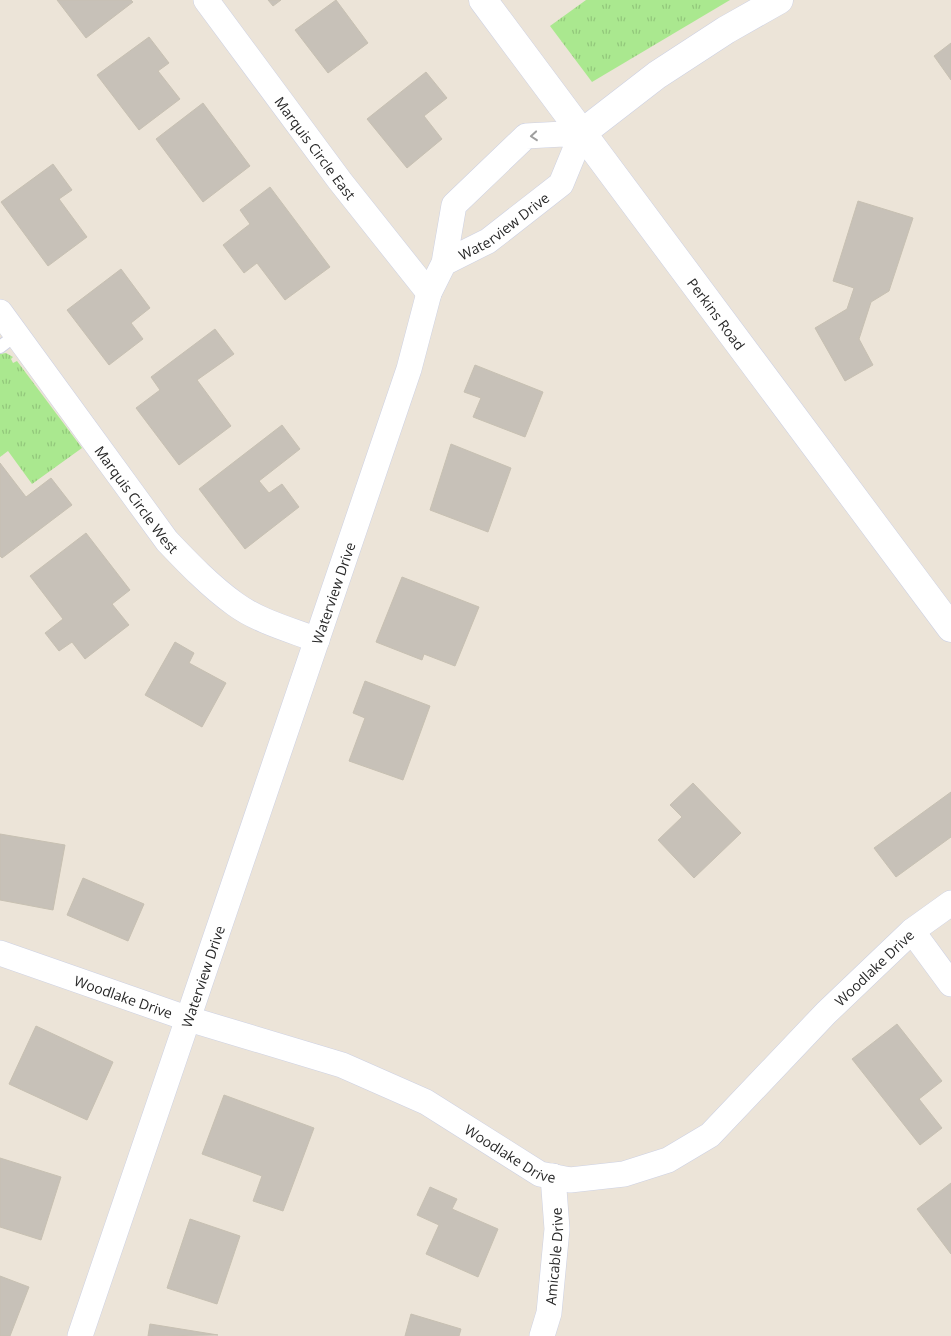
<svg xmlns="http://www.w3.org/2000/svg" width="951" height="1336" viewBox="0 0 951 1336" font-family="'Open Sans',sans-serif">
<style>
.grass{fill:url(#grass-tufts)}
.building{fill:#c7c1b8;stroke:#c7c0b2}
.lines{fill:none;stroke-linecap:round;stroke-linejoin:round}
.lane-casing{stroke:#cdd1e3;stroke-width:14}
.street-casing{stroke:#cdd1e3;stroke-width:26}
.secondary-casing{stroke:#cdd1e3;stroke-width:29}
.lane{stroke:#fff;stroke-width:12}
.street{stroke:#fff;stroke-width:25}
.secondary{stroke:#fff;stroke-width:28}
.oneway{stroke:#9e9e9e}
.labels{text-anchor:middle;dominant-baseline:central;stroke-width:4.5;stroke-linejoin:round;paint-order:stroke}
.street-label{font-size:14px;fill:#282828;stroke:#fff}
</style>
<defs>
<pattern id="grass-tufts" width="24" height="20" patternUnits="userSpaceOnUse" patternTransform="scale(1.25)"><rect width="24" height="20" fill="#aae88f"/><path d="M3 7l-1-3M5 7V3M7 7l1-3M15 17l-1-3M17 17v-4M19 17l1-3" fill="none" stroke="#92c77b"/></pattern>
</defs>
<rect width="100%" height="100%" fill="#ece4d8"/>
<g class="grass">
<polygon points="586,0 730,0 592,82 550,26"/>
<polygon points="6,353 13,357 11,359 13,363 17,361 82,448 32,484 8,451 0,457 0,354"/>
</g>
<g class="building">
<polygon points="57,0 131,0 133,2 86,38"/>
<polygon points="268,0 281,0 273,6"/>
<polygon points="336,0 368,43 328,73 295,30"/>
<polygon points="149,37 169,63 158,71 180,99 139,130 97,75"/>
<polygon points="951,43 951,80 934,56"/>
<polygon points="426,72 447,98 424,116 442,139 407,168 367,119"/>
<polygon points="203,103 250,166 203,202 156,139"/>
<polygon points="53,164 72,190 59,199 87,237 48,266 1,202"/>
<polygon points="270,187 330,267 285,300 257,263 244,273 223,245 250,224 240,210"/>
<polygon points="858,201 913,218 889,291 871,302 859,339 873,365 845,381 815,328 847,309 854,288 833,281"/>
<polygon points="121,269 150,308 131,323 143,339 109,365 67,310"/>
<polygon points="215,329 234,354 197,380 231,426 179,465 136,408 160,390 151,377"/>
<polygon points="475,365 543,392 525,437 473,417 481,398 464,392"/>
<polygon points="282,425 300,449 259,481 269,493 282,484 299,507 245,549 199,489"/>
<polygon points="451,444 511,468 488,532 430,510"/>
<polygon points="0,463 26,497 51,478 72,505 2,558 0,556"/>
<polygon points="86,533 130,590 112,604 129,625 85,659 72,642 59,651 45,633 63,619 30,576"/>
<polygon points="402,577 479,607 455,666 424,654 422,660 376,642"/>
<polygon points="175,642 194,653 189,663 226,683 202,727 145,695"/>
<polygon points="365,681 430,706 403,780 349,761 365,718 353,713"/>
<polygon points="693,783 741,833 694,878 658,840 682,817 670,805"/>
<polygon points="951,792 951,837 896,877 874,848"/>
<polygon points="0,834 65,845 53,910 0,900"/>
<polygon points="83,878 144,904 128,941 67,915"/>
<polygon points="897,1024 942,1081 919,1099 942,1128 920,1145 852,1059"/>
<polygon points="36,1026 113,1062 87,1120 9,1084"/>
<polygon points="224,1095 314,1128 283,1211 253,1201 262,1176 202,1154"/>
<polygon points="0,1158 61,1177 41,1240 0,1227"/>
<polygon points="951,1183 951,1254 917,1209"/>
<polygon points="430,1187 457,1199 452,1209 498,1229 478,1277 426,1254 439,1225 417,1215"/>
<polygon points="190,1219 240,1236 217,1304 167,1288"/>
<polygon points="0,1276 29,1287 10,1336 0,1336"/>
<polygon points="411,1314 461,1329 459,1336 405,1336"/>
<polygon points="150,1324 218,1335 148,1336"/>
</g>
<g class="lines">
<g class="lane-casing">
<polyline id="lane" points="0,347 17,334"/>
</g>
<g class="street-casing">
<g id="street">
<path id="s1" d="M 206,0 L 340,181 L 429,293"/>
<path id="s2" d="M 0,312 L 167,541 C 188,563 210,586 235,604 C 258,621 291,630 317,640"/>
<polyline points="912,931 951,984"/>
<path id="s3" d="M 0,953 L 189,1019 L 342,1065 L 426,1102 L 540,1174 L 570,1180 L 624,1174 L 668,1160 L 710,1135 L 826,1013 L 912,931 L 951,903"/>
<path id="s4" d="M 80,1336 L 409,369 L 429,293 L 444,263 L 488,241 L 561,184 L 582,133 L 526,136 L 454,205 L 444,263"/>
<path id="s5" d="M 542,1336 L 549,1313 L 557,1229 L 553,1176"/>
</g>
</g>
<g class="secondary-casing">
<g id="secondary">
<path id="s6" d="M 483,0 L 951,628"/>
<polyline points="582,133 657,75 726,30 779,0"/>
</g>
</g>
<use href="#lane" class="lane"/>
<use href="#street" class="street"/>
<use href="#secondary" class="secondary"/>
</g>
<defs><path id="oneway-chevron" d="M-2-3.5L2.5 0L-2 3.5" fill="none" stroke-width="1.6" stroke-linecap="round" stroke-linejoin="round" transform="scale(1.25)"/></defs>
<use class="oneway" href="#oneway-chevron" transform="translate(534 136) rotate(175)"/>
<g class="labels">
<g class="street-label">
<text stroke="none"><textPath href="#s1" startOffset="184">Marquis Circle East</textPath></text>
<text stroke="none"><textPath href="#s4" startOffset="1204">Waterview Drive</textPath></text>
<text stroke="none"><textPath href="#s6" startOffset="391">Perkins Road</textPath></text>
<text stroke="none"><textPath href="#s2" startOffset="232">Marquis Circle West</textPath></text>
<text stroke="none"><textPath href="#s4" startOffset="785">Waterview Drive</textPath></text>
<text stroke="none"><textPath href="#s3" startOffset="1001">Woodlake Drive</textPath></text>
<text stroke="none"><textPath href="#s4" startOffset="380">Waterview Drive</textPath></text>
<text stroke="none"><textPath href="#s3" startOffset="131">Woodlake Drive</textPath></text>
<text stroke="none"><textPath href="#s3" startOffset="551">Woodlake Drive</textPath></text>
<text stroke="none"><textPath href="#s5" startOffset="81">Amicable Drive</textPath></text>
</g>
</g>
</svg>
